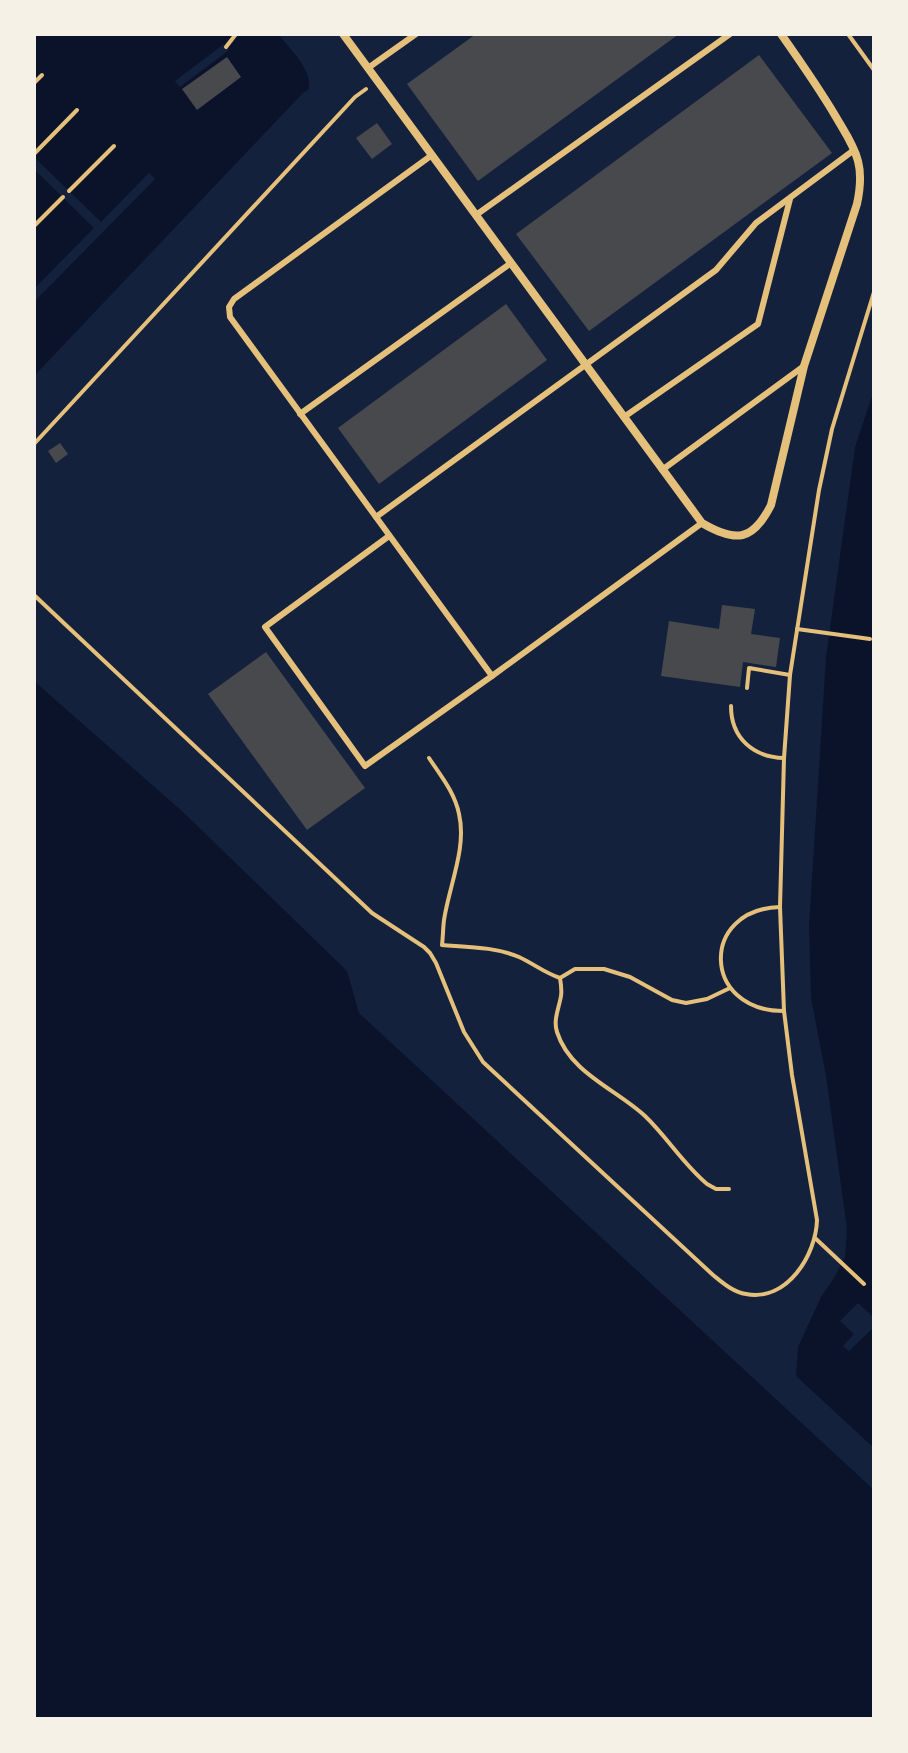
<svg xmlns="http://www.w3.org/2000/svg" width="908" height="1753" viewBox="0 0 908 1753" font-family="'Times New Roman',serif">
<style>
.water{fill:#0b132b}
.pier{fill:#14213d}
.building{fill:#48494c}
.lines{fill:none;stroke-linecap:round;stroke-linejoin:round}
.path{stroke:#e5c07b;stroke-width:4}
.service{stroke:#e5c07b;stroke-width:6}
.minor{stroke:#e5c07b;stroke-width:8}
</style>
<rect width="100%" height="100%" fill="#14213d"/>
<g class="water">
<path d="M 34,34 L 278,34 C 290,49 312,69 309,89 L 303,93 L 34,376 Z"/>
<polygon points="874,390 874,1448 796,1376 798,1347 821,1297 834,1278 845,1257 847,1229 826,1076 811,998 809,926 826,657 855,447"/>
<polygon points="34,681 183,812 347,971 359,1013 874,1490 874,1719 34,1719"/>
</g>
<g class="pier">
<polygon points="224,44 229,50 180,87 175,81"/>
<polygon points="34,157 101,222 149,173 155,179 34,302 34,289 94,228 34,169"/>
<polygon points="858,1303 872,1316 874,1315 874,1327 849,1351 843,1346 854,1334 840,1321"/>
</g>
<g class="building">
<polygon points="476,34 679,34 478,181 407,84"/>
<polygon points="759,55 832,153 589,331 516,234"/>
<polygon points="227,57 241,77 197,110 182,89"/>
<polygon points="377,123 392,144 372,159 356,138"/>
<polygon points="506,304 547,360 379,484 338,428"/>
<polygon points="60,443 68,454 56,463 48,451"/>
<polygon points="722,605 755,609 751,634 780,638 776,667 743,662 740,687 661,676 669,621 719,629"/>
<polygon points="266,652 365,788 307,830 208,694"/>
</g>
<g class="lines">
<g class="path">
<polyline points="848,34 874,70"/>
<polyline points="226,47 236,34"/>
<polyline points="34,83 42,75"/>
<polyline points="34,154 77,110"/>
<polyline points="69,191 114,146"/>
<polyline points="34,226 63,197"/>
<polyline points="34,444 355,97 366,89"/>
<path d="M 34,595 L 372,913 L 424,947 L 430,953 L 436,963 L 464,1032 L 483,1062 L 713,1275 C 723,1283 733,1292 746,1294 C 787,1302 816,1255 817,1220 L 792,1075 L 784,1011 L 780,907 L 784,758 L 790,675 L 819,490 L 832,429 L 874,292"/>
<polyline points="797,629 870,639"/>
<polyline points="747,688 749,668 790,675"/>
<path d="M 731,706 C 731,738 753,757 784,758"/>
<path d="M 429,758 C 441,776 455,793 459,814 C 467,848 449,886 444,920 C 443,928 443,937 442,945 C 468,947 496,947 519,957 C 534,964 545,973 560,978 C 561,984 562,990 561,996 C 559,1008 553,1020 557,1032 C 570,1073 616,1089 645,1116 C 667,1137 683,1164 707,1184 L 716,1189 L 729,1189"/>
<path d="M 780,907 C 700,909 701,1011 784,1011"/>
<polyline points="560,978 575,969 604,969 630,977 672,1000 686,1003 707,999 730,988"/>
<polyline points="815,1238 864,1284"/>
</g>
<g class="service">
<polyline points="368,68 416,34"/>
<polyline points="432,155 234,299 229,307 230,317 492,676 702,523"/>
<polyline points="476,215 730,34"/>
<polyline points="300,414 511,263"/>
<polyline points="624,417 758,324 790,199"/>
<polyline points="662,470 804,366"/>
<polyline points="376,517 716,270 756,223 854,150"/>
<polyline points="389,536 265,627 365,766 492,676"/>
</g>
<path class="minor" d="M 343,34 L 702,523 C 736,543 753,541 771,505 L 804,366 L 857,204 C 860,190 862,176 858,161 C 854,145 844,131 836,117 C 819,88 800,61 781,34"/>
</g>
<rect width="908" height="1753" fill="none" stroke="#f6f1e7" stroke-width="72"/>
</svg>
